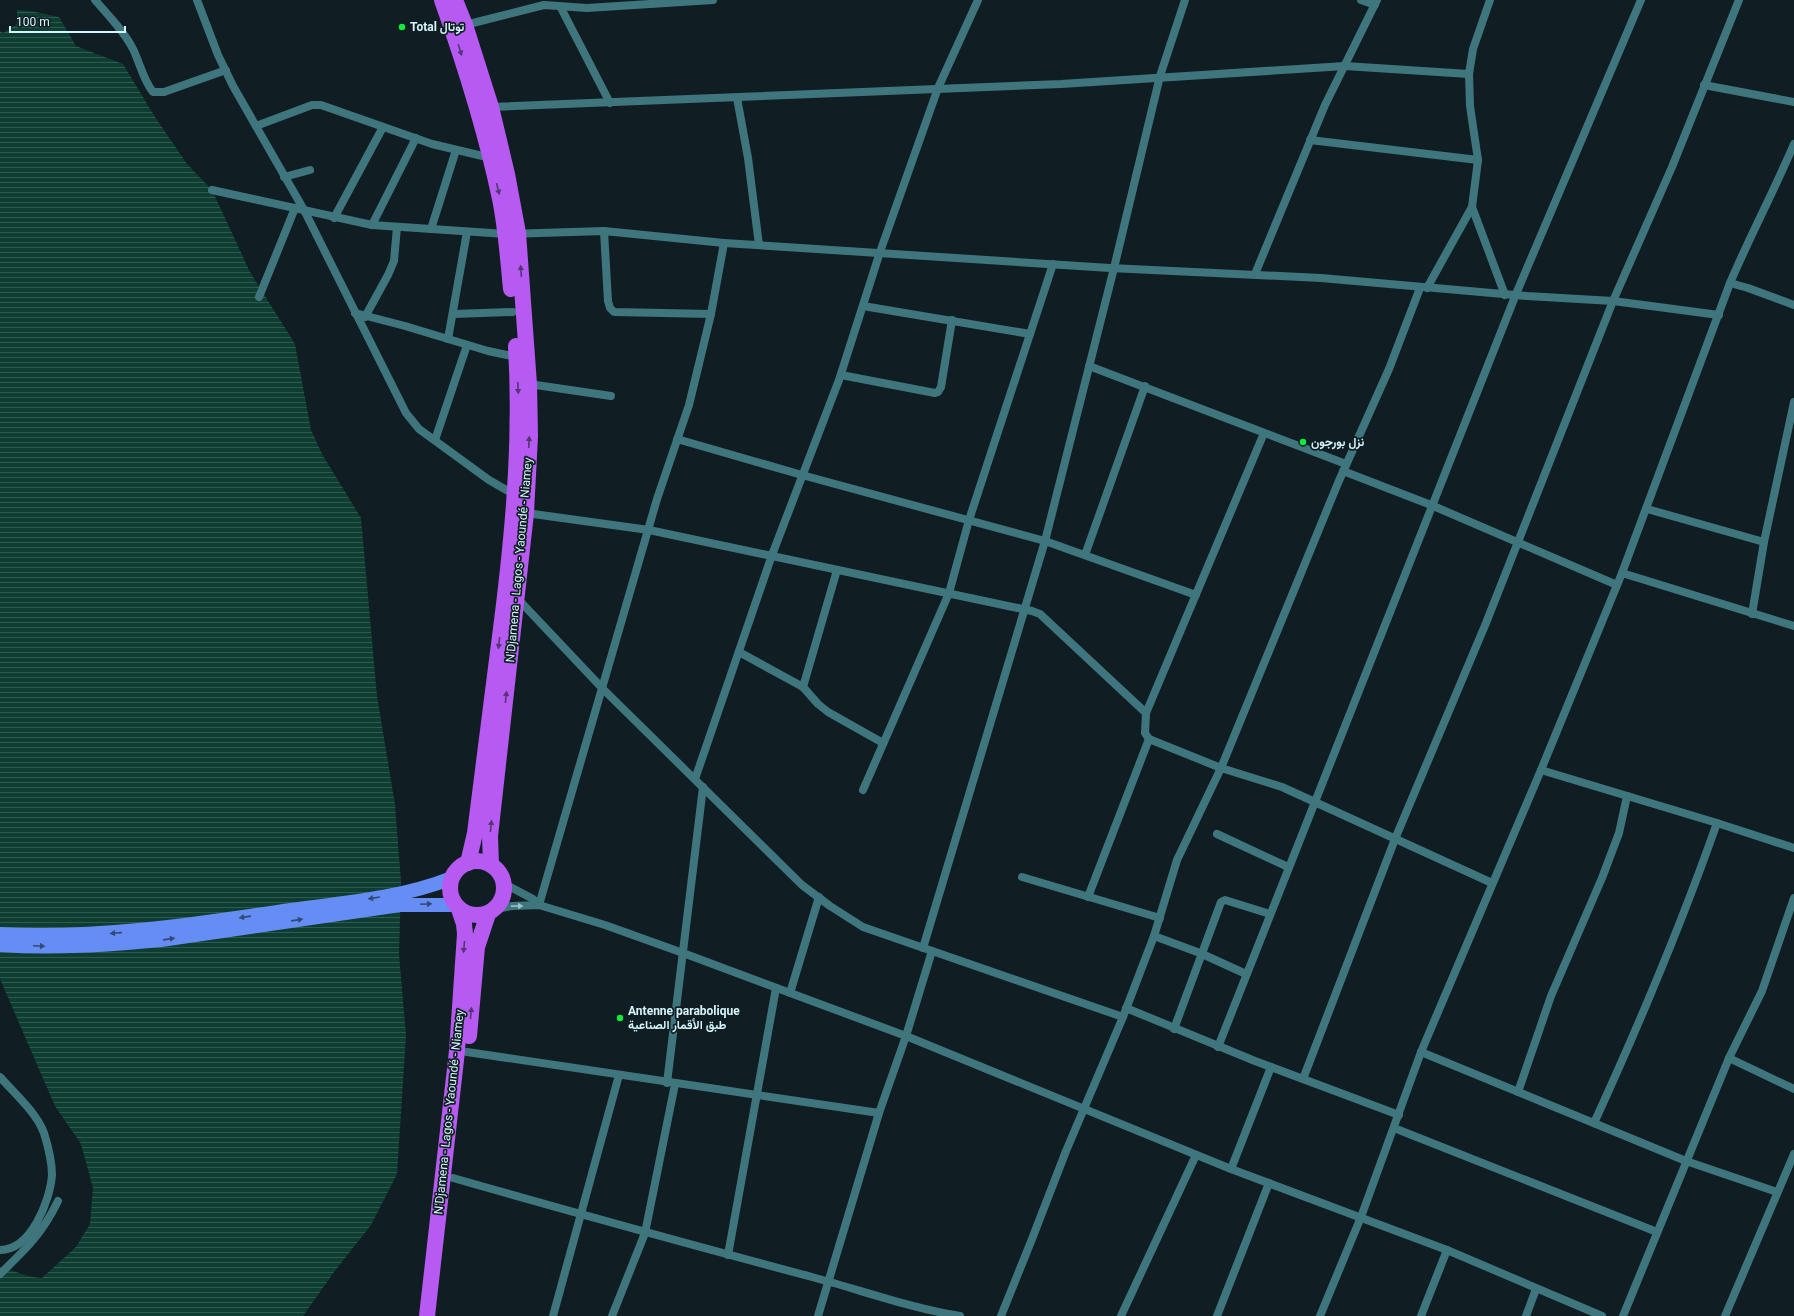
<svg xmlns="http://www.w3.org/2000/svg" width="1794" height="1316" viewBox="0 0 1794 1316" font-family="Roboto,Vazirmatn,sans-serif">
<style>
.water{fill:url(#water-rules)}
.lines{fill:none;stroke-linecap:round;stroke-linejoin:round}
.street{stroke:#3f767e;stroke-width:8}
.primary{stroke:#658df3;stroke-width:14}
.highway{stroke:#b75af2;stroke-width:16}
.oneway{fill:#533676}
.oneway2{fill:#324a76}
.oneway3{fill:#99c2ca}
.poi-dot{fill:#12ea3b;stroke:#101e23;stroke-width:1.5}
.labels{text-anchor:middle;dominant-baseline:central;stroke-width:3.5;stroke-linejoin:round;paint-order:stroke}
.poi-label{font-size:12px;font-weight:bold;fill:#d5f4fc;stroke:#101e23;text-anchor:start}
.street-label{font-size:12px;fill:#d5f4fc;stroke:#101e23}
</style>
<defs>
<pattern id="water-rules" width="6" height="5" patternUnits="userSpaceOnUse"><rect width="6" height="5" fill="#0e3e31"/><path d="M0 2.5h6" fill="none" stroke="#305a50"/></pattern>
</defs>
<rect width="100%" height="100%" fill="#101e23"/>
<polygon class="water" points="17,10 31,11 59,17 76,46 123,64 155,117 187,164 212,190 250,272 295,344 311,430 322,454 361,518 377,696 395,805 401,881 399,954 406,1035 397,1174 371,1225 334,1272 303,1316 0,1316 0,1267 32,1277 42,1278 76,1247 90,1224 93,1188 81,1144 55,1106 0,979 0,31 3,33 17,24"/>
<g class="lines">
<g class="street">
<path d="M 95,0 C 108,15 124,31 133,49 C 140,63 143,80 153,92 L 164,92 L 226,70"/>
<polyline points="197,0 218,55 233,86 304,210 406,413 419,429 489,480 515,495"/>
<polyline points="1361,0 1375,5"/>
<polyline points="561,8 610,103"/>
<polyline points="465,25 544,5 587,8 713,0"/>
<polyline points="1704,85 1794,102"/>
<polyline points="737,98 748,158 759,245"/>
<polyline points="491,107 1061,84 1345,66 1469,74"/>
<polyline points="256,126 312,105 321,105 432,144 491,158"/>
<polyline points="1310,140 1478,160"/>
<polyline points="284,177 310,170"/>
<polyline points="212,190 372,225 506,234 604,231 724,243 1110,268 1321,278 1527,296 1613,301 1719,315"/>
<polyline points="1472,207 1505,295"/>
<polyline points="334,218 383,127"/>
<polyline points="372,225 416,138"/>
<polyline points="431,229 456,150"/>
<polyline points="604,231 608,301 610,308 614,312 711,314"/>
<polyline points="1255,274 1325,105 1377,0"/>
<polyline points="1730,283 1748,288 1794,305"/>
<polyline points="1427,288 1472,207 1478,160 1470,106 1469,74 1473,49 1490,0"/>
<polyline points="259,297 295,208"/>
<polyline points="863,306 1030,334"/>
<polyline points="355,313 405,326 488,351 516,357"/>
<polyline points="454,314 513,312"/>
<polyline points="365,317 388,275 394,261 397,227"/>
<polyline points="448,339 467,232"/>
<polyline points="1089,366 1346,464"/>
<polyline points="841,375 935,393 938,392 941,387 952,320"/>
<polyline points="529,384 611,396"/>
<polyline points="1264,433 1146,713 1145,733 1149,739 1221,768 1282,787 1492,883"/>
<polyline points="677,439 802,475 1045,541 1196,595"/>
<polyline points="435,440 467,345"/>
<polyline points="1343,471 1431,505 1617,585"/>
<polyline points="1647,509 1764,542"/>
<polyline points="526,513 649,530 1032,611 1040,614 1146,713"/>
<polyline points="1085,555 1145,386"/>
<polyline points="1622,573 1794,626"/>
<polyline points="517,598 603,689 802,885 830,906 863,927 1123,1017"/>
<polyline points="1752,614 1764,542 1794,402"/>
<polyline points="739,652 803,687 818,704 828,712 883,743"/>
<polyline points="803,687 837,570"/>
<polyline points="1541,770 1717,823 1794,848"/>
<polyline points="695,779 772,555 839,380 880,252 938,88 978,0"/>
<polyline points="863,790 949,593 969,520 1053,264"/>
<polyline points="1217,834 1288,867"/>
<polyline points="1022,877 1160,918"/>
<polyline points="503,883 533,899 539,905"/>
<polyline points="1088,897 1149,739"/>
<polyline points="539,905 657,499 689,405 711,314 724,243"/>
<polyline points="495,909 512,906 539,905 605,925 683,953 906,1036 1231,1169 1447,1250 1602,1316"/>
<polyline points="1154,936 1200,953 1246,974"/>
<polyline points="923,948 1045,541 1114,268 1160,76 1185,0"/>
<polyline points="790,993 819,897"/>
<polyline points="1126,1008 1255,1061 1399,1115"/>
<polyline points="1174,1029 1221,902 1225,900 1270,914"/>
<polyline points="1218,1047 1516,294 1641,0"/>
<polyline points="467,1052 879,1113 906,1036 932,951"/>
<polyline points="1421,1052 1686,1161 1777,1192"/>
<polyline points="1729,1058 1794,1089"/>
<path d="M 0,1077 C 15,1094 36,1112 44,1133 C 48,1146 52,1161 52,1175 C 50,1201 31,1250 0,1250"/>
<polyline points="1303,1079 1395,839 1486,623 1613,301 1672,167 1739,0"/>
<polyline points="667,1083 703,787"/>
<polyline points="1518,1092 1551,996 1602,878 1619,833 1627,796"/>
<path d="M 1594,1123 C 1639,1025 1681,925 1717,823"/>
<polyline points="1394,1128 1657,1232"/>
<polyline points="1231,1169 1271,1067"/>
<path d="M 453,1178 C 572,1212 692,1245 812,1277 C 861,1290 910,1308 960,1316"/>
<polyline points="728,1255 776,988"/>
<path d="M 0,1274 C 26,1249 42,1234 58,1201"/>
<polyline points="553,1316 619,1075"/>
<polyline points="612,1316 645,1233 675,1084"/>
<polyline points="818,1316 879,1113"/>
<polyline points="1001,1316 1032,1239 1066,1151 1123,1017 1154,936 1177,860 1221,768 1338,483 1389,369 1420,288"/>
<polyline points="1121,1316 1196,1155"/>
<polyline points="1217,1316 1269,1183"/>
<path d="M 1320,1316 L 1361,1217 L 1421,1052 L 1541,770 L 1622,573 L 1730,283 C 1750,236 1774,191 1794,144"/>
<polyline points="1421,1316 1447,1250"/>
<polyline points="1526,1316 1536,1289"/>
<polyline points="1623,1316 1729,1058 1762,991 1794,898"/>
<polyline points="1725,1316 1794,1154"/>
</g>
<g class="primary">
<path d="M 0,934 C 96,939 189,925 283,911 C 340,903 399,899 452,878"/>
<path d="M 0,945 C 54,949 108,945 161,940 L 400,905 L 455,905"/>
</g>
<g class="highway">
<path d="M 442,0 C 465,65 486,131 500,199 C 506,228 508,259 511,289"/>
<polyline points="455,0 465,25 491,107 507,174 518,233 529,384 530,436 526,513 490,836 491,865"/>
<circle cx="477" cy="888" r="27"/>
<path d="M 468,863 L 475,833 C 483,770 491,707 499,644 C 512,545 522,446 516,346"/>
<polyline points="469,1036 477,947 488,914"/>
<polyline points="427,1316 457,1051 465,934 464,924 459,909"/>
</g>
</g>
<defs><path id="oneway-solid" d="M-6-.8H1V-3.2L6.5 0L1 3.2V.8H-6Z"/></defs>
<g class="oneway">
<use href="#oneway-solid" transform="translate(460 50) rotate(74)"/>
<use href="#oneway-solid" transform="translate(498 189) rotate(76)"/>
<use href="#oneway-solid" transform="translate(521 271) rotate(-94)"/>
<use href="#oneway-solid" transform="translate(518 388) rotate(88)"/>
<use href="#oneway-solid" transform="translate(529 442) rotate(-87)"/>
<use href="#oneway-solid" transform="translate(499 643) rotate(97)"/>
<use href="#oneway-solid" transform="translate(506 697) rotate(-84)"/>
<use href="#oneway-solid" transform="translate(491 826) rotate(-84)"/>
<use href="#oneway-solid" transform="translate(464 947) rotate(95)"/>
<use href="#oneway-solid" transform="translate(471 1013) rotate(-85)"/>
</g>
<g class="oneway2">
<use href="#oneway-solid" transform="translate(374 898) rotate(171)"/>
<use href="#oneway-solid" transform="translate(426 904) rotate(-2)"/>
<use href="#oneway-solid" transform="translate(245 917) rotate(172)"/>
<use href="#oneway-solid" transform="translate(297 920) rotate(-8)"/>
<use href="#oneway-solid" transform="translate(116 933) rotate(176)"/>
<use href="#oneway-solid" transform="translate(169 939) rotate(-8)"/>
<use href="#oneway-solid" transform="translate(39 946) rotate(2)"/>
</g>
<use class="oneway3" href="#oneway-solid" transform="translate(517 906) rotate(-1)"/>
<g class="poi-dot">
<circle cx="402" cy="27" r="4"/>
<circle cx="1303" cy="442" r="4"/>
<circle cx="620" cy="1018" r="4"/>
</g>
<g class="labels">
<g class="poi-label">
<text x="410" y="27">Total توتال</text>
<text x="1311" y="442">نزل بورجون</text>
<text x="628" y="1011">Antenne parabolique<tspan x="628" dy="14">طبق الأقمار الصناعية</tspan></text>
</g>
<g class="street-label">
<text transform="translate(519 560) rotate(-85)">N'Djamena - Lagos - Yaoundé - Niamey</text>
<text transform="translate(449 1112) rotate(-84)">N'Djamena - Lagos - Yaoundé - Niamey</text>
</g>
</g>
<path d="M10 26v6h115v-6" fill="none" stroke="#d5f4fc" stroke-width="2"/>
<text x="16" y="26" font-size="12" fill="#d5f4fc" stroke="#101e23" stroke-width="3" paint-order="stroke">100 m</text>
</svg>
